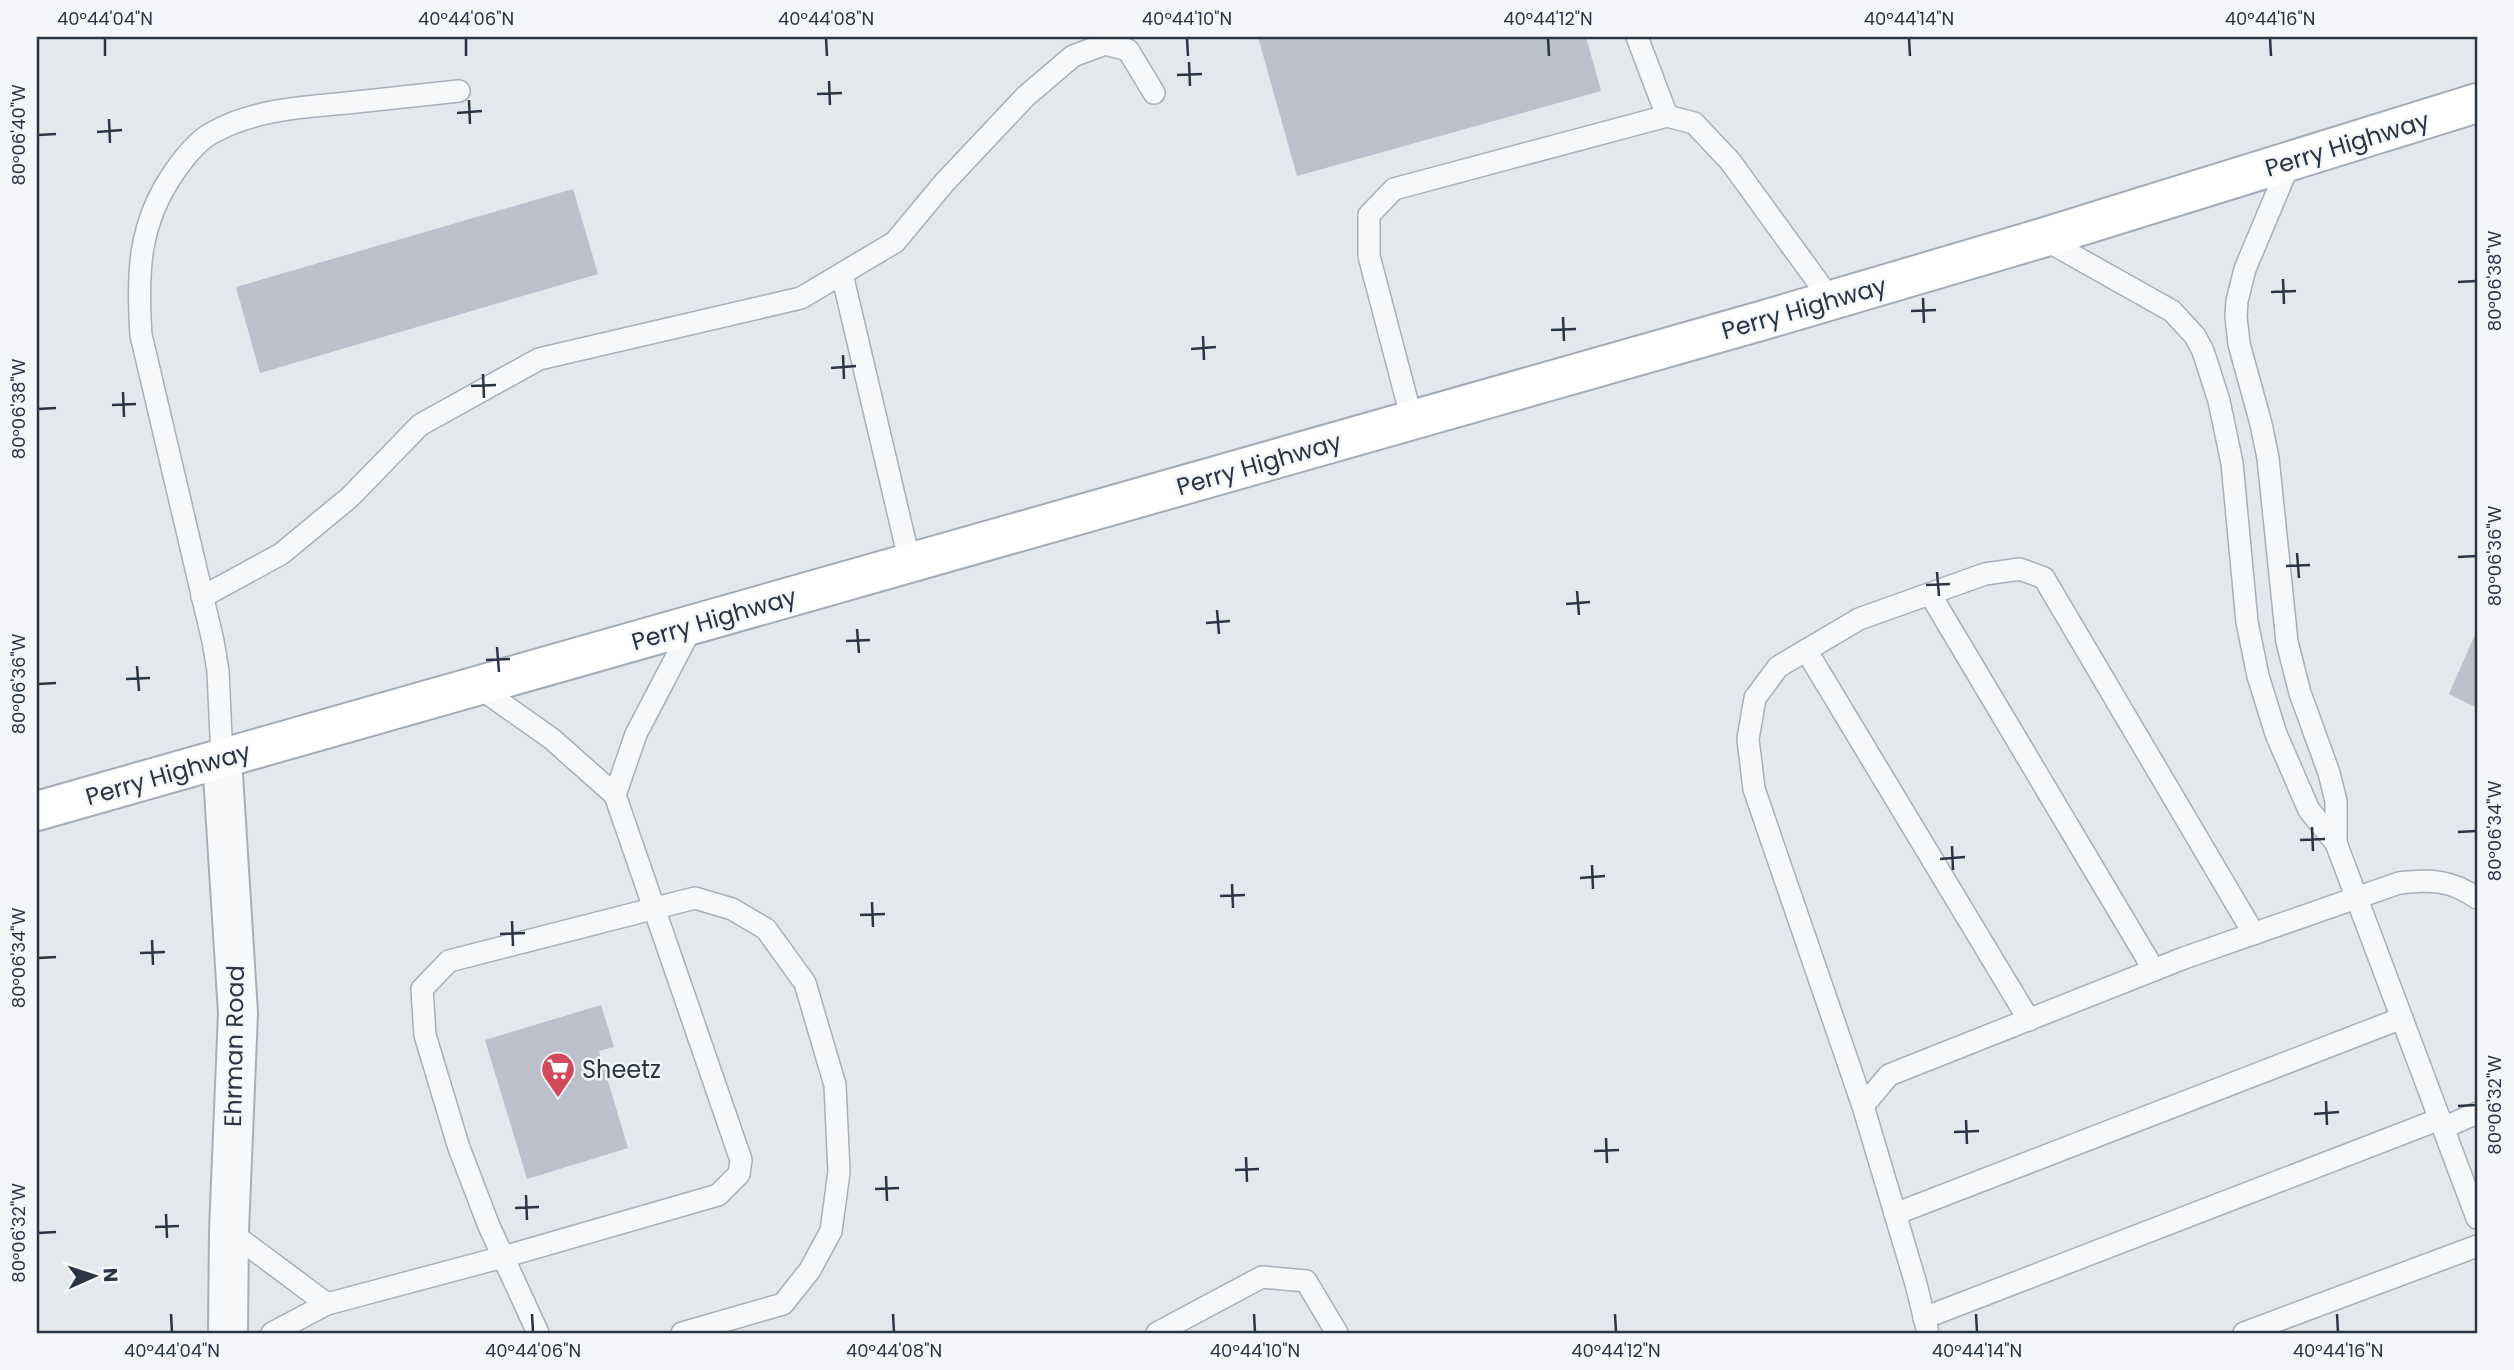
<svg xmlns="http://www.w3.org/2000/svg" width="2514" height="1370" viewBox="0 0 2514 1370" font-family="Poppins,sans-serif">
<style>
.building{fill:#bbc0ca}
.lines{fill:none;stroke-linecap:round;stroke-linejoin:round}
.service-casing{stroke:#a9aeb7;stroke-width:24}
.tertiary-casing{stroke:#a9aeb7;stroke-width:42}
.primary-casing{stroke:#a3abb8;stroke-width:42}
.service{stroke:#f7f8fa;stroke-width:21}
.tertiary{stroke:#f7f8fa;stroke-width:38}
.primary{stroke:#fff;stroke-width:38}
.ticks{fill:none;stroke:#2b3445;stroke-width:2.5}
.labels{text-anchor:middle;dominant-baseline:central;stroke-width:5;stroke-linejoin:round;paint-order:stroke}
.street-label{font-size:24px;fill:#2b3445;stroke:#f4f6f9}
.poi-label{font-size:24px;fill:#2b3445;stroke:#f4f6f9;text-anchor:start}
.neatline{fill:none;stroke:#2b3445;stroke-width:2.5}
.ticks-label{font-size:18px;text-anchor:middle;fill:#2b3445}
</style>
<rect width="100%" height="100%" fill="#e4e7ec"/>
<g class="building">
<polygon points="1258,37 1586,37 1601,91 1297,176"/>
<polygon points="573,189 598,274 260,373 236,287"/>
<polygon points="2477,630 2477,708 2449,694"/>
<polygon points="601,1005 614,1047 599,1051 628,1148 527,1179 485,1040"/>
</g>
<g class="lines">
<g class="service-casing">
<g id="service">
<polyline points="1637,37 1667,116"/>
<polyline points="2290,162 2245,269 2237,301 2236,317 2239,344 2261,424 2268,458 2287,642 2300,693 2329,773 2336,801 2336,843"/>
<polyline points="2042,238 2172,311 2195,336 2203,351 2219,401 2232,463 2247,622 2258,676 2276,734 2309,810 2336,843 2477,1218"/>
<polyline points="842,274 910,563"/>
<polyline points="1412,420 1369,256 1369,215 1394,189 1667,116 1694,123 1730,161 1831,300"/>
<polyline points="1930,594 2154,970"/>
<polyline points="202,597 281,554 350,497 420,425 539,359 801,298 895,242 944,183 1026,96 1073,56 1105,44 1128,50 1154,93"/>
<polyline points="1806,650 2029,1020"/>
<polyline points="477,686 552,739 615,795 636,734 693,625"/>
<path d="M 222,759 L 218,671 L 213,641 L 141,335 C 137,274 138,223 175,171 C 184,158 197,141 212,133 C 253,110 301,107 347,103 C 384,99 422,95 459,91"/>
<polyline points="1863,1106 1754,789 1748,739 1755,698 1778,667 1859,619 1985,574 2020,569 2044,578 2254,934"/>
<polyline points="2443,1128 2477,1113"/>
<polyline points="1895,1214 2402,1018"/>
<polyline points="229,1231 327,1304"/>
<polyline points="1924,1318 2440,1119"/>
<polyline points="272,1333 327,1304 503,1257 718,1195 739,1174 741,1160 615,795"/>
<polyline points="538,1333 489,1226 459,1148 425,1035 422,989 449,961 695,898 732,909 766,929 805,983 835,1085 839,1172 831,1231 810,1270 783,1304 682,1333"/>
<polyline points="1157,1333 1262,1277 1306,1281 1337,1333"/>
<path d="M 1928,1333 L 1916,1284 L 1863,1106 L 1889,1075 L 2184,958 L 2399,883 C 2430,879 2451,880 2477,898"/>
<polyline points="2244,1333 2477,1246"/>
</g>
</g>
<g class="tertiary-casing">
<polyline id="tertiary" points="222,759 238,1013 229,1231 228,1333"/>
</g>
<g class="primary-casing">
<polyline id="primary" points="37,811 1764,320 2042,238 2477,103"/>
</g>
<use href="#service" class="service"/>
<use href="#tertiary" class="tertiary"/>
<use href="#primary" class="primary"/>
</g>
<path class="ticks" d="M 105,38 L 105,56M 466,38 L 466,56M 826,38 L 827,56M 1187,38 L 1188,56M 1548,38 L 1549,56M 1909,38 L 1910,56M 2270,38 L 2271,56M 1189,62 L 1190,86M 1177,75 L 1202,74M 829,81 L 830,105M 817,94 L 842,93M 469,100 L 470,124M 457,113 L 482,111M 109,119 L 110,143M 97,132 L 122,130M 38,135 L 56,134M 2283,279 L 2284,304M 2458,282 L 2476,281M 2271,292 L 2296,291M 1923,298 L 1924,323M 1911,311 L 1936,310M 1563,317 L 1564,341M 1551,330 L 1576,329M 1203,336 L 1204,360M 1191,349 L 1216,347M 843,355 L 844,379M 831,368 L 856,366M 483,374 L 484,398M 471,386 L 496,385M 123,392 L 124,417M 112,405 L 136,404M 38,409 L 56,408M 2297,553 L 2299,578M 2458,557 L 2476,556M 2286,566 L 2310,565M 1937,572 L 1939,596M 1926,585 L 1950,584M 1577,591 L 1579,615M 1566,604 L 1590,602M 1217,610 L 1219,634M 1206,623 L 1230,621M 857,629 L 859,653M 846,641 L 870,640M 497,647 L 499,672M 486,660 L 510,659M 137,666 L 139,691M 126,679 L 150,678M 38,684 L 56,683M 2312,827 L 2313,851M 2458,832 L 2476,831M 2300,840 L 2325,839M 1952,846 L 1953,870M 1940,859 L 1965,857M 1592,865 L 1593,889M 1580,878 L 1605,876M 1232,884 L 1233,908M 1220,896 L 1245,895M 872,902 L 873,927M 860,915 L 885,914M 512,921 L 513,946M 500,934 L 525,933M 152,940 L 153,965M 140,953 L 165,952M 38,958 L 56,957M 2326,1101 L 2327,1125M 2458,1106 L 2476,1105M 2314,1114 L 2339,1112M 1966,1120 L 1967,1144M 1954,1132 L 1979,1131M 1606,1138 L 1607,1163M 1594,1151 L 1619,1150M 1246,1157 L 1247,1182M 1235,1170 L 1259,1169M 886,1176 L 887,1201M 875,1189 L 899,1188M 526,1195 L 527,1220M 515,1208 L 539,1207M 166,1214 L 167,1238M 155,1227 L 179,1226M 38,1233 L 56,1232M 171,1314 L 172,1332M 532,1314 L 533,1332M 893,1314 L 894,1332M 1254,1314 L 1255,1332M 1615,1314 L 1616,1332M 1976,1314 L 1977,1332M 2337,1314 L 2338,1332"/>
<defs>
<g id="supermarket-pin" transform="scale(1.75)"><path d="M0 17L-7.5 6A9.5 9.5 0 1 1 7.5 6Z" fill="#d1495b" stroke="#f4f6f9"/><path d="M-6-5.5h2.5l.6 2H6L4.5 2H-2.5L-4.4-4H-6ZM-1.5 3.2a1.3 1.3 0 1 0 .1 0ZM3 3.2a1.3 1.3 0 1 0 .1 0Z" fill="#fff"/></g>
</defs>
<g fill-rule="evenodd">
<use href="#supermarket-pin" x="558" y="1069"/>
</g>
<g class="labels">
<g class="street-label">
<text transform="translate(2347 144) rotate(-17)">Perry Highway</text>
<text transform="translate(1804 308) rotate(-16)">Perry Highway</text>
<text transform="translate(1259 464) rotate(-16)">Perry Highway</text>
<text transform="translate(714 619) rotate(-16)">Perry Highway</text>
<text transform="translate(168 774) rotate(-16)">Perry Highway</text>
<text transform="translate(234 1046) rotate(-89)">Ehrman Road</text>
</g>
<g class="poi-label">
<text x="582" y="1069">Sheetz</text>
</g>
</g>
<rect width="2514" height="1370" fill="none" stroke="#f4f6f9" stroke-width="77"/>
<g transform="translate(94 1276) rotate(87)" stroke="#f4f6f9" stroke-width="5" paint-order="stroke">
<path d="M0-5L12 26L0 18L-12 26Z" fill="#2b3445"/>
<text y="-10" font-size="19" font-weight="bold" text-anchor="middle" fill="#2b3445">N</text>
</g>
<rect x="38" y="38" width="2438" height="1294" class="neatline"/>
<g class="ticks-label">
<text x="105" y="25">40°44'04"N</text>
<text x="466" y="25">40°44'06"N</text>
<text x="826" y="25">40°44'08"N</text>
<text x="1187" y="25">40°44'10"N</text>
<text x="1548" y="25">40°44'12"N</text>
<text x="1909" y="25">40°44'14"N</text>
<text x="2270" y="25">40°44'16"N</text>
<text transform="translate(19 135) rotate(-90)" y="6">80°06'40"W</text>
<text transform="translate(2495 281) rotate(-90)" y="6">80°06'38"W</text>
<text transform="translate(19 409) rotate(-90)" y="6">80°06'38"W</text>
<text transform="translate(2495 556) rotate(-90)" y="6">80°06'36"W</text>
<text transform="translate(19 684) rotate(-90)" y="6">80°06'36"W</text>
<text transform="translate(2495 831) rotate(-90)" y="6">80°06'34"W</text>
<text transform="translate(19 958) rotate(-90)" y="6">80°06'34"W</text>
<text transform="translate(2495 1105) rotate(-90)" y="6">80°06'32"W</text>
<text transform="translate(19 1233) rotate(-90)" y="6">80°06'32"W</text>
<text x="172" y="1357">40°44'04"N</text>
<text x="533" y="1357">40°44'06"N</text>
<text x="894" y="1357">40°44'08"N</text>
<text x="1255" y="1357">40°44'10"N</text>
<text x="1616" y="1357">40°44'12"N</text>
<text x="1977" y="1357">40°44'14"N</text>
<text x="2338" y="1357">40°44'16"N</text>
</g>
</svg>
